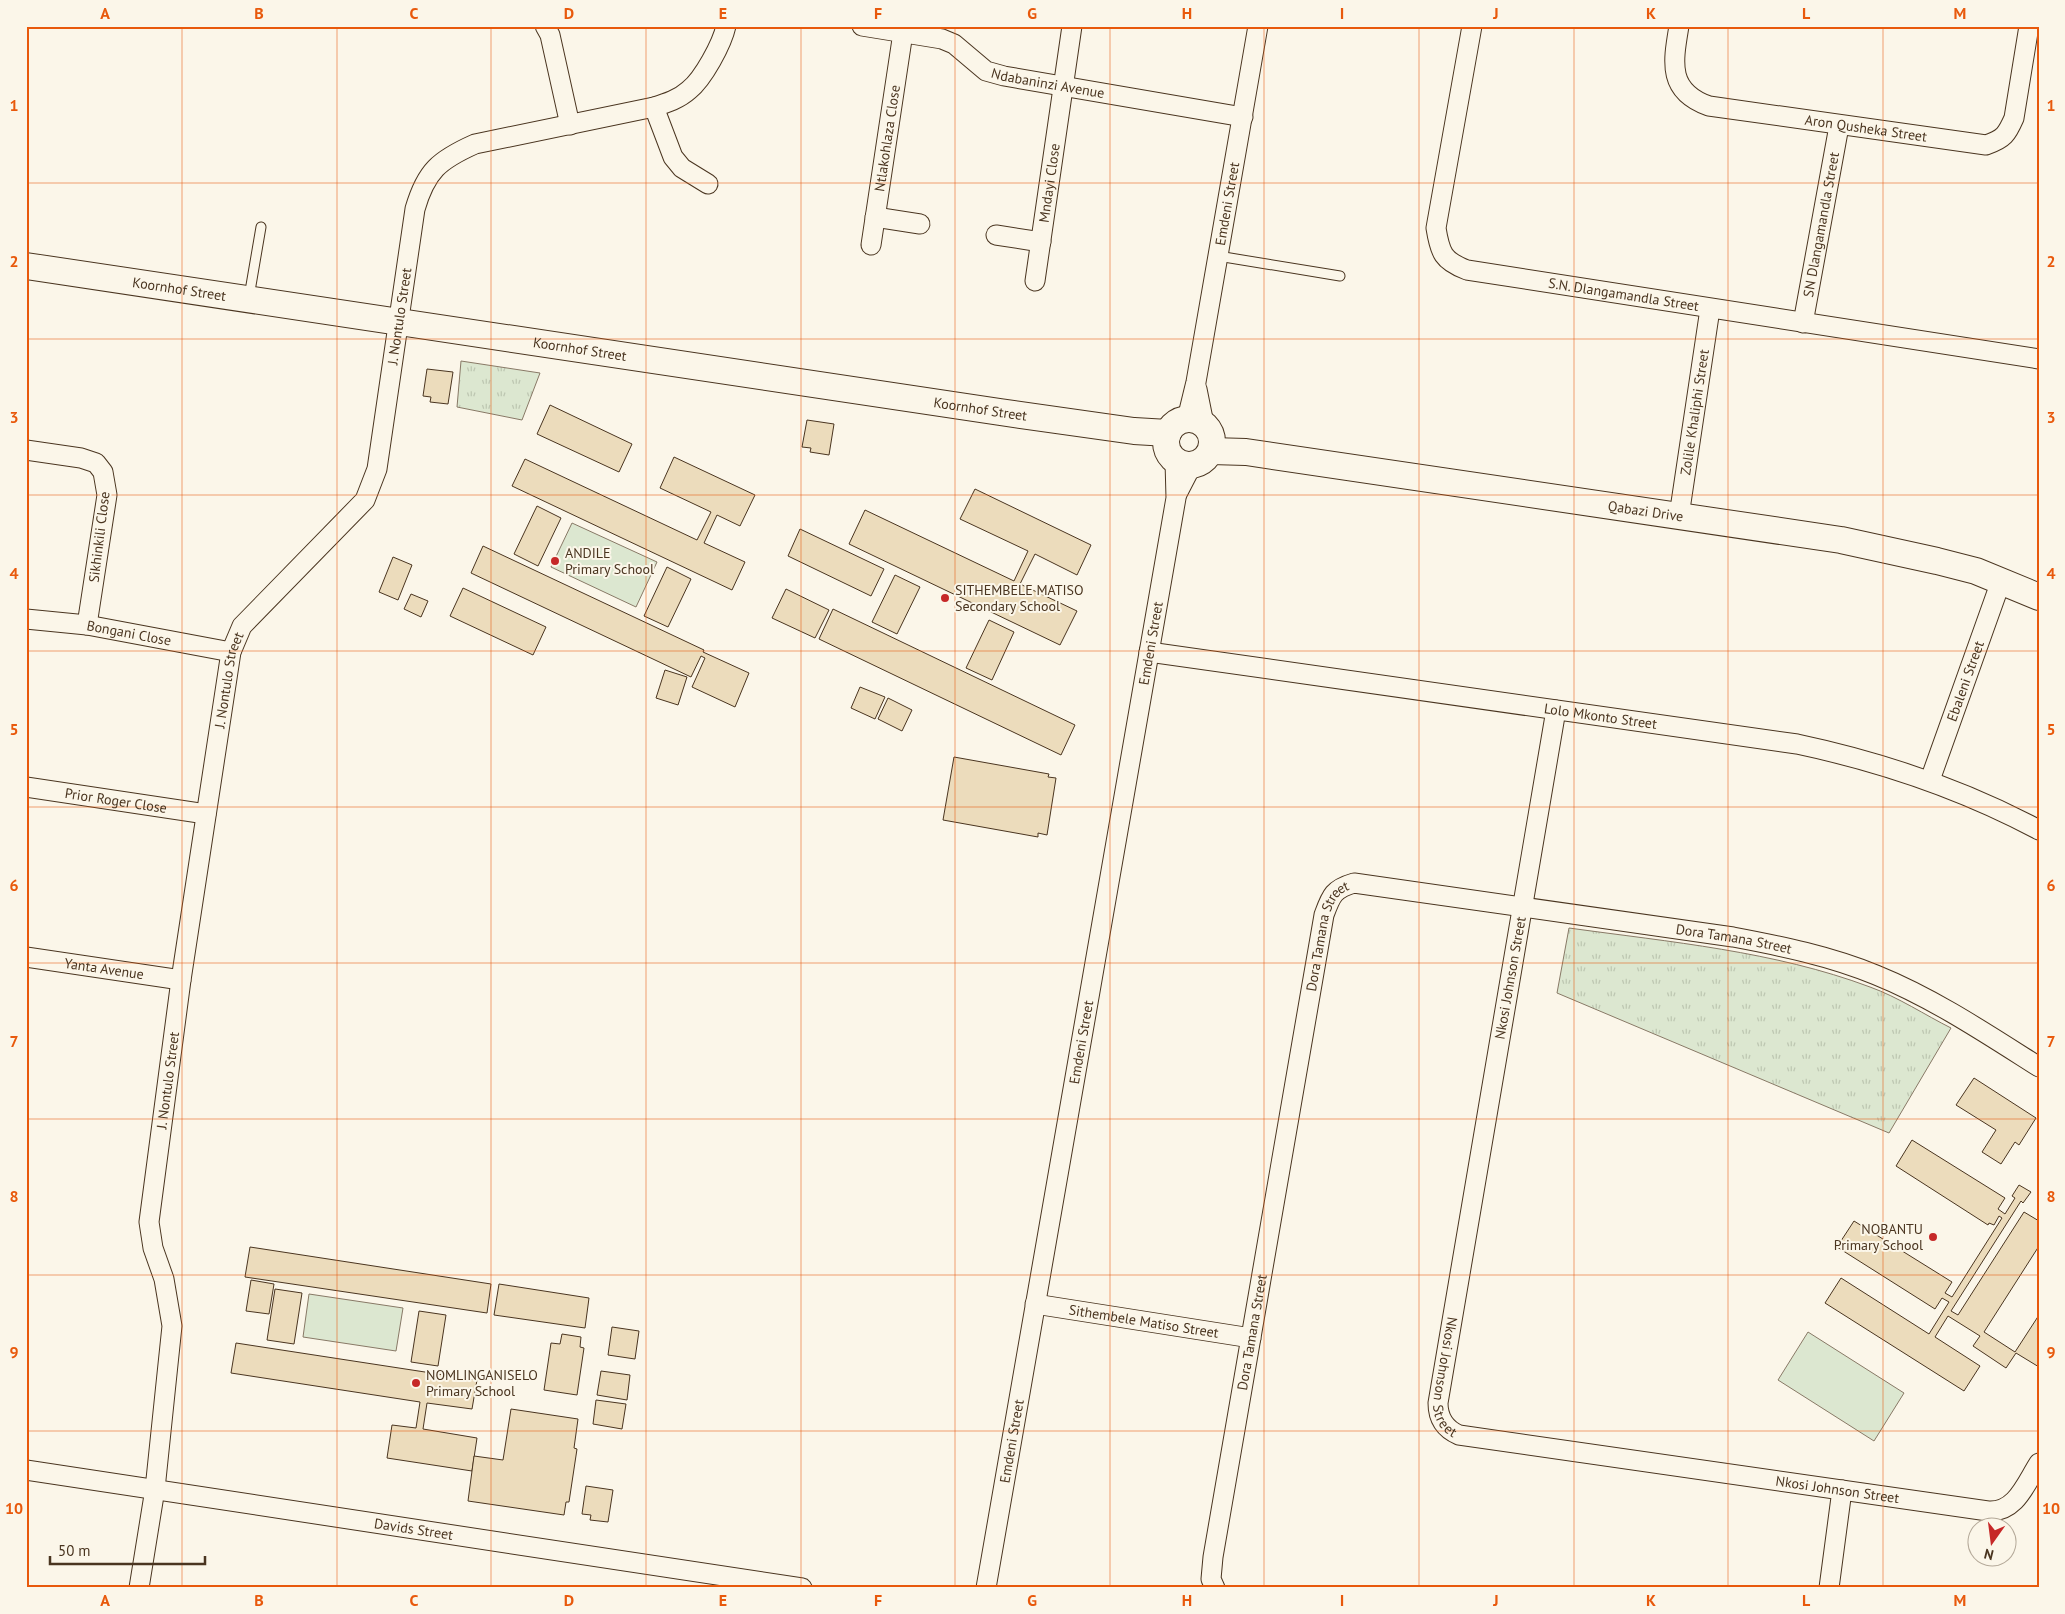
<svg xmlns="http://www.w3.org/2000/svg" width="2065" height="1614" viewBox="0 0 2065 1614" font-family="'PT Sans',sans-serif">
<style>
.park{fill:url(#park-tufts);stroke:#887966}
.pitch{fill:#dce7d0;stroke:#887966}
.building{fill:#ecdcbc;stroke:#4a3520}
.lines{fill:none;stroke-linecap:round;stroke-linejoin:round}
.lane-casing{stroke:#4a3520;stroke-width:11}
.street-casing{stroke:#4a3520;stroke-width:21}
.secondary-casing{stroke:#4a3520;stroke-width:28}
.lane{stroke:#fbf6e9;stroke-width:9}
.street{stroke:#fbf6e9;stroke-width:19}
.secondary{stroke:#fbf6e9;stroke-width:26}
.grid{fill:none;stroke:#e8590c;stroke-width:1;stroke-opacity:0.55}
.poi-dot{fill:#c62828;stroke:#fbf6e9;stroke-width:2}
.labels{text-anchor:middle;dominant-baseline:central;stroke-width:4;stroke-linejoin:round;paint-order:stroke}
.street-label{font-size:14px;fill:#4a3520;stroke:#fbf6e9}
.poi-label{font-size:14px;fill:#4a3520;stroke:#fbf6e9;text-anchor:start}
.neatline{fill:none;stroke:#e8590c;stroke-width:2}
.grid-label{font-size:16px;text-anchor:middle;font-weight:bold;fill:#e8590c}
</style>
<defs>
<pattern id="park-tufts" width="24" height="20" patternUnits="userSpaceOnUse" patternTransform="scale(1.25)"><rect width="24" height="20" fill="#dce7d0"/><path d="M3 7l-1-3M5 7V3M7 7l1-3M15 17l-1-3M17 17v-4M19 17l1-3" fill="none" stroke="#bec7b2"/></pattern>
</defs>
<rect width="100%" height="100%" fill="#fbf6e9"/>
<g class="park">
<polygon points="461,361 540,373 522,420 457,407"/>
<path d="M 1569,928 C 1670,942 1774,951 1870,987 C 1898,997 1925,1015 1951,1028 L 1889,1133 L 1557,993 Z"/>
</g>
<g class="pitch">
<polygon points="572,523 657,562 636,607 551,567"/>
<polygon points="309,1294 403,1308 396,1351 303,1337"/>
<polygon points="1808,1332 1904,1393 1874,1441 1778,1380"/>
</g>
<g class="building">
<polygon points="427,369 453,372 448,404 430,402 431,397 423,396"/>
<polygon points="550,405 632,444 619,472 537,434"/>
<polygon points="807,420 834,424 829,455 810,452 811,448 802,447"/>
<polygon points="674,457 755,495 740,526 717,515 704,543 745,562 732,590 512,486 525,459 697,540 711,512 660,488"/>
<polygon points="975,489 1091,545 1077,575 1035,554 1020,584 1077,611 1060,645 849,544 865,510 1014,581 1028,551 960,519"/>
<polygon points="537,506 561,518 538,566 514,554"/>
<polygon points="800,529 884,569 871,596 788,556"/>
<polygon points="483,546 704,650 703,652 749,673 735,707 692,687 705,658 701,656 691,677 471,573"/>
<polygon points="393,557 412,565 398,600 379,592"/>
<polygon points="667,567 691,579 668,627 644,616"/>
<polygon points="895,575 920,587 897,634 872,622"/>
<polygon points="463,588 546,627 533,655 450,616"/>
<polygon points="786,589 829,610 815,638 772,618"/>
<polygon points="411,594 428,601 421,617 404,609"/>
<polygon points="833,609 1075,725 1061,755 819,639"/>
<polygon points="989,620 1014,632 992,680 966,668"/>
<polygon points="665,670 687,677 678,705 656,698"/>
<polygon points="860,687 885,697 875,719 851,708"/>
<polygon points="888,698 912,710 902,731 878,719"/>
<polygon points="954,757 1049,774 1048,777 1056,778 1047,835 1038,833 1038,837 943,820"/>
<polygon points="1974,1078 2036,1118 2019,1145 2015,1142 2001,1164 1982,1152 1996,1130 1956,1105"/>
<polygon points="1912,1140 2005,1198 1998,1209 2005,1214 2015,1198 2012,1196 2019,1185 2031,1192 2023,1203 2021,1201 1951,1311 1958,1315 2024,1212 2039,1221 2039,1246 1984,1332 2015,1352 2039,1315 2039,1367 2016,1353 2006,1368 1973,1346 1980,1336 1948,1316 1935,1337 1980,1366 1964,1391 1825,1303 1841,1278 1929,1334 1949,1302 1942,1298 1935,1309 1837,1247 1854,1221 1952,1282 1945,1293 1952,1297 2002,1218 1999,1216 1994,1225 1989,1223 1988,1225 1896,1166"/>
<polygon points="250,1247 491,1284 487,1313 245,1277"/>
<polygon points="251,1280 274,1284 269,1314 246,1311"/>
<polygon points="499,1284 589,1298 585,1328 494,1315"/>
<polygon points="275,1289 302,1293 294,1344 267,1340"/>
<polygon points="419,1311 446,1315 438,1366 411,1362"/>
<polygon points="612,1327 639,1331 635,1359 608,1355"/>
<polygon points="562,1334 581,1337 580,1347 584,1348 577,1395 544,1390 551,1343 560,1344"/>
<polygon points="236,1343 477,1380 472,1409 427,1403 423,1429 477,1438 472,1471 387,1458 392,1425 416,1428 420,1402 231,1373"/>
<polygon points="601,1371 630,1375 627,1400 597,1395"/>
<polygon points="596,1400 626,1404 622,1429 593,1424"/>
<polygon points="511,1409 578,1419 574,1448 577,1449 569,1502 566,1502 564,1515 468,1501 474,1456 503,1460"/>
<polygon points="586,1486 613,1490 608,1522 590,1520 591,1515 582,1514"/>
</g>
<g class="lines">
<g class="lane-casing">
<g id="lane">
<polyline points="1218,256 1340,276"/>
<polyline points="249,297 261,227"/>
</g>
</g>
<g class="street-casing">
<g id="street">
<polyline points="545,26 550,35 570,125"/>
<path id="s1" d="M 862,26 L 942,39 L 954,44 L 986,71 L 1004,76 L 1243,117"/>
<path id="s2" d="M 1472,26 L 1436,228 C 1440,253 1443,261 1467,270 L 2039,359"/>
<path id="s3" d="M 1679,26 C 1673,62 1667,91 1709,106 L 1986,145 C 2004,139 2007,134 2014,118 L 2029,26"/>
<polyline points="654,107 673,157 682,168 708,184"/>
<polyline points="875,217 920,224"/>
<polyline points="996,235 1041,242"/>
<path id="s4" d="M 871,245 L 904,26"/>
<path id="s5" d="M 1035,281 L 1072,26"/>
<path id="s6" d="M 1803,323 L 1839,126"/>
<polyline points="1197,389 1204,424"/>
<path id="s7" d="M 1187,419 L 1196,382 L 1258,26"/>
<polyline points="26,450 81,458 96,463 103,472 107,495 87,625"/>
<polyline points="1177,494 1192,465"/>
<path id="s8" d="M 1679,516 L 1710,309"/>
<path id="s9" d="M 26,619 L 87,625 L 231,652"/>
<path id="s10" d="M 1149,652 L 1797,744 C 1882,762 1962,789 2039,830"/>
<path id="s11" d="M 1556,710 L 1438,1403 C 1438,1418 1445,1429 1459,1435 L 1988,1511 C 2016,1513 2026,1483 2039,1463"/>
<path id="s12" d="M 1930,780 L 2001,581"/>
<path id="s13" d="M 26,787 L 206,814"/>
<path id="s14" d="M 26,957 L 181,980"/>
<path id="s15" d="M 1035,1304 L 1251,1338"/>
<path id="s16" d="M 26,1470 L 802,1588"/>
<path id="s17" d="M 139,1588 L 155,1489 L 172,1326 L 164,1279 L 153,1248 L 149,1222 L 181,980 L 231,652 L 242,626 L 365,500 L 377,469 L 415,209 C 426,171 439,160 475,144 L 654,107 C 667,103 679,99 689,90 C 703,79 722,44 726,26"/>
<path id="s18" d="M 986,1588 L 1176,498 L 1175,461"/>
<path id="s19" d="M 1215,1588 L 1211,1579 L 1213,1557 L 1324,915 C 1331,896 1333,889 1354,883 L 1733,937 C 1781,946 1830,956 1876,975 C 1933,998 1987,1034 2039,1067"/>
<polyline points="1829,1588 1842,1490"/>
</g>
</g>
<g class="secondary-casing">
<g id="secondary">
<path id="s20" d="M 26,266 L 1000,412 L 1134,431 L 1168,433"/>
<circle cx="1189" cy="442" r="23"/>
<path id="s21" d="M 1211,451 L 1246,452 L 1841,540 L 1937,561 L 1976,571 L 2039,597"/>
</g>
</g>
<use href="#lane" class="lane"/>
<use href="#street" class="street"/>
<use href="#secondary" class="secondary"/>
</g>
<path class="grid" d="M 182,26 L 182,1588M 337,26 L 337,1588M 491,26 L 491,1588M 646,26 L 646,1588M 801,26 L 801,1588M 955,26 L 955,1588M 1110,26 L 1110,1588M 1264,26 L 1264,1588M 1419,26 L 1419,1588M 1574,26 L 1574,1588M 1728,26 L 1728,1588M 1883,26 L 1883,1588M 26,183 L 2039,183M 26,339 L 2039,339M 26,495 L 2039,495M 26,651 L 2039,651M 26,807 L 2039,807M 26,963 L 2039,963M 26,1119 L 2039,1119M 26,1275 L 2039,1275M 26,1431 L 2039,1431"/>
<g class="poi-dot">
<circle cx="555" cy="561" r="5"/>
<circle cx="945" cy="598" r="5"/>
<circle cx="1933" cy="1237" r="5"/>
<circle cx="416" cy="1383" r="5"/>
</g>
<g class="labels">
<g class="street-label">
<text stroke="none"><textPath href="#s1" startOffset="199">Ndabaninzi Avenue</textPath></text>
<text stroke="none"><textPath href="#s3" startOffset="255">Aron Qusheka Street</textPath></text>
<text stroke="none"><textPath href="#s4" startOffset="108">Ntlakohlaza Close</textPath></text>
<text stroke="none"><textPath href="#s5" startOffset="99">Mndayi Close</textPath></text>
<text stroke="none"><textPath href="#s7" startOffset="219">Emdeni Street</textPath></text>
<text stroke="none"><textPath href="#s6" startOffset="100">SN Dlangamandla Street</textPath></text>
<text stroke="none"><textPath href="#s20" startOffset="155">Koornhof Street</textPath></text>
<text stroke="none"><textPath href="#s2" startOffset="420">S.N. Dlangamandla Street</textPath></text>
<text stroke="none"><textPath href="#s17" startOffset="1339">J. Nontulo Street</textPath></text>
<text stroke="none"><textPath href="#s20" startOffset="560">Koornhof Street</textPath></text>
<text stroke="none"><textPath href="#s20" startOffset="965">Koornhof Street</textPath></text>
<text stroke="none"><textPath href="#s8" startOffset="105">Zolile Khaliphi Street</textPath></text>
<text stroke="none"><textPath href="#s21" startOffset="439">Qabazi Drive</textPath></text>
<text transform="translate(99 537) rotate(-83)">Sikhinkili Close</text>
<text stroke="none"><textPath href="#s9" startOffset="104">Bongani Close</textPath></text>
<text stroke="none"><textPath href="#s18" startOffset="959">Emdeni Street</textPath></text>
<text stroke="none"><textPath href="#s17" startOffset="919">J. Nontulo Street</textPath></text>
<text stroke="none"><textPath href="#s12" startOffset="105">Ebaleni Street</textPath></text>
<text stroke="none"><textPath href="#s10" startOffset="456">Lolo Mkonto Street</textPath></text>
<text stroke="none"><textPath href="#s13" startOffset="91">Prior Roger Close</textPath></text>
<text stroke="none"><textPath href="#s19" startOffset="1114">Dora Tamana Street</textPath></text>
<text stroke="none"><textPath href="#s19" startOffset="665">Dora Tamana Street</textPath></text>
<text stroke="none"><textPath href="#s14" startOffset="79">Yanta Avenue</textPath></text>
<text transform="translate(1510 978) rotate(-80)">Nkosi Johnson Street</text>
<text stroke="none"><textPath href="#s18" startOffset="554">Emdeni Street</textPath></text>
<text stroke="none"><textPath href="#s17" startOffset="514">J. Nontulo Street</textPath></text>
<text stroke="none"><textPath href="#s15" startOffset="110">Sithembele Matiso Street</textPath></text>
<text stroke="none"><textPath href="#s19" startOffset="260">Dora Tamana Street</textPath></text>
<text stroke="none"><textPath href="#s11" startOffset="678">Nkosi Johnson Street</textPath></text>
<text stroke="none"><textPath href="#s18" startOffset="149">Emdeni Street</textPath></text>
<text stroke="none"><textPath href="#s11" startOffset="1126">Nkosi Johnson Street</textPath></text>
<text stroke="none"><textPath href="#s16" startOffset="392">Davids Street</textPath></text>
</g>
<g class="poi-label">
<text x="565" y="553">ANDILE<tspan x="565" dy="16">Primary School</tspan></text>
<text x="955" y="590">SITHEMBELE MATISO<tspan x="955" dy="16">Secondary School</tspan></text>
<text x="1923" y="1229" text-anchor="end">NOBANTU<tspan x="1923" dy="16">Primary School</tspan></text>
<text x="426" y="1375">NOMLINGANISELO<tspan x="426" dy="16">Primary School</tspan></text>
</g>
</g>
<rect width="2065" height="1614" fill="none" stroke="#fbf6e9" stroke-width="55"/>
<g transform="translate(1992 1542) rotate(194)"><circle r="24" fill="#fbf6e9" stroke="#b4a999"/>
<path d="M0-4L9 19L0 12L-9 19Z" fill="#c62828"/>
<text y="-8" font-size="14" font-weight="bold" text-anchor="middle" fill="#4a3520">N</text>
</g>
<path d="M50 1556v8h155v-8" fill="none" stroke="#4a3520" stroke-width="2.5"/>
<text x="58" y="1556" font-size="15" fill="#4a3520" stroke="#fbf6e9" stroke-width="4" paint-order="stroke">50 m</text>
<rect x="28" y="28" width="2010" height="1558" class="neatline"/>
<g class="grid-label">
<text x="105" y="19">A</text>
<text x="259" y="19">B</text>
<text x="414" y="19">C</text>
<text x="569" y="19">D</text>
<text x="723" y="19">E</text>
<text x="878" y="19">F</text>
<text x="1032" y="19">G</text>
<text x="1187" y="19">H</text>
<text x="1342" y="19">I</text>
<text x="1496" y="19">J</text>
<text x="1651" y="19">K</text>
<text x="1806" y="19">L</text>
<text x="1960" y="19">M</text>
<text x="14" y="111">1</text>
<text x="2051" y="111">1</text>
<text x="14" y="267">2</text>
<text x="2051" y="267">2</text>
<text x="14" y="423">3</text>
<text x="2051" y="423">3</text>
<text x="14" y="579">4</text>
<text x="2051" y="579">4</text>
<text x="14" y="735">5</text>
<text x="2051" y="735">5</text>
<text x="14" y="891">6</text>
<text x="2051" y="891">6</text>
<text x="14" y="1047">7</text>
<text x="2051" y="1047">7</text>
<text x="14" y="1202">8</text>
<text x="2051" y="1202">8</text>
<text x="14" y="1358">9</text>
<text x="2051" y="1358">9</text>
<text x="14" y="1514">10</text>
<text x="2051" y="1514">10</text>
<text x="105" y="1606">A</text>
<text x="259" y="1606">B</text>
<text x="414" y="1606">C</text>
<text x="569" y="1606">D</text>
<text x="723" y="1606">E</text>
<text x="878" y="1606">F</text>
<text x="1032" y="1606">G</text>
<text x="1187" y="1606">H</text>
<text x="1342" y="1606">I</text>
<text x="1496" y="1606">J</text>
<text x="1651" y="1606">K</text>
<text x="1806" y="1606">L</text>
<text x="1960" y="1606">M</text>
</g>
</svg>
